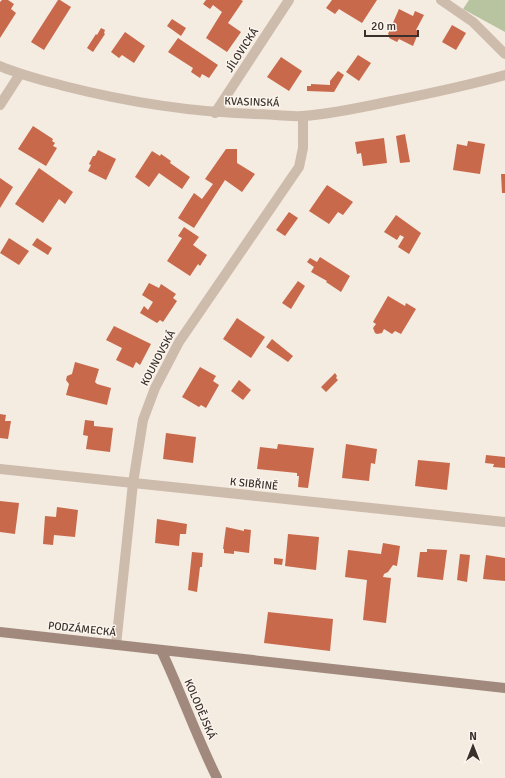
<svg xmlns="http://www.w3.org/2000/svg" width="505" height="778" viewBox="0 0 505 778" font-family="Signika,sans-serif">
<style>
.green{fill:#b8c4a0}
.building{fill:#c8694b}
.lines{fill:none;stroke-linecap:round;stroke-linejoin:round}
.street{stroke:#cdbbac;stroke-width:10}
.secondary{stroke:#a18a7d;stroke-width:10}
.labels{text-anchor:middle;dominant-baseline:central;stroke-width:3;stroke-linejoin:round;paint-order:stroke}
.street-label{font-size:11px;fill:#3b302b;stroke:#fbf5ee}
</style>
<rect width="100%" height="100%" fill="#f4ebe1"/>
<polygon class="green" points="469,0 505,0 505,32 463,9"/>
<g class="building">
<polygon points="2,0 8,0 14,4 11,9 16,13 0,38 0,2"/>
<polygon points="58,0 60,0 71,7 44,50 31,42"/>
<polygon points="206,0 241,0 243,1 228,23 241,32 227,52 206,38 222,12 213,5 210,9 203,4"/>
<polygon points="332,0 377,0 362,23 339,9 335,14 326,8"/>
<polygon points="399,9 413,16 415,11 424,15 416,30 419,31 413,46 399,39 397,42 389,38 390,36 388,34"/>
<polygon points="172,19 186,28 181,36 167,26"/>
<polygon points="452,25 466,33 456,50 442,42"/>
<polygon points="101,28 105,30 104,33 105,34 93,52 87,48 96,34 97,35"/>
<polygon points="125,32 145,46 134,63 122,55 119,58 111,52"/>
<polygon points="178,38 218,65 209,78 202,74 200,78 191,72 193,68 168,52"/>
<polygon points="358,55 371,63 359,81 346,72"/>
<polygon points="281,57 302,71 289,91 267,77"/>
<polygon points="338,71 344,75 334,92 307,91 307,86 311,86 311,84 330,85 330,81"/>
<polygon points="33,126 53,139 52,141 55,143 53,146 57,148 46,166 18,149"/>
<polygon points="405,134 410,162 400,163 396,136"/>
<polygon points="384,138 387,163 363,166 361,153 357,154 355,142"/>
<polygon points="468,141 485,144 480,174 453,170 457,144 467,146"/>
<polygon points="226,149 237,149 237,163 255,174 242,192 225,180 194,228 178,218 194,193 202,199 213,184 205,179"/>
<polygon points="98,150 116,159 106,180 88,171 91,165 89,164 93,156 95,156"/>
<polygon points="152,151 160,156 161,154 171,161 170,163 190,177 182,189 159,173 149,187 135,177"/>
<polygon points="39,168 73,192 65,204 59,199 43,223 15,204"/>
<polygon points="501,174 505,174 505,193 502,193"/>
<polygon points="0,178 13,187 0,208"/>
<polygon points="327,185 353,202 343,215 338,212 329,224 309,211"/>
<polygon points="289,212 298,218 285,236 276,230"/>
<polygon points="396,215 421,233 409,254 398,247 404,237 400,235 397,240 384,232"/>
<polygon points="184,227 199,237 193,245 207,255 200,266 198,264 190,276 167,261 182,238 178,236"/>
<polygon points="9,238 29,251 19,265 0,253"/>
<polygon points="37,238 52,248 48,255 32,245"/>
<polygon points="320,257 350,276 341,292 326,282 327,281 311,272 314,267 307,262 310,258 317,262"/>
<polygon points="298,281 305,286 291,309 282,303"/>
<polygon points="149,283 159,288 161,284 176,294 173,298 177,301 163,322 160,320 157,323 140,313 144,306 148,310 153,302 142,295"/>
<polygon points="388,296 405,306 406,303 416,309 401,334 395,331 392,334 384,329 382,333 377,334 375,333 373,328 376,324 373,322"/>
<polygon points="237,318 265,337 251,358 223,339"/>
<polygon points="114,326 151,344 140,365 136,362 133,368 116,360 122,348 106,340"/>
<polygon points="272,339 293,356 288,362 266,347"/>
<polygon points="75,362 99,369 95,382 97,384 111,388 107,405 66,395 69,384 66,380 67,376 72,374"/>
<polygon points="200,367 216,376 213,381 219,385 206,408 201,405 199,407 182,397"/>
<polygon points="335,373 337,376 336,378 338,380 326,392 321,387"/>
<polygon points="239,380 251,390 243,400 231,391"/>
<polygon points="0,414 6,415 5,421 11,421 8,439 0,438"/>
<polygon points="85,420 94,421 94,426 113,428 110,452 86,449 88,436 83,435"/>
<polygon points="166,433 196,437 193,463 163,459"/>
<polygon points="278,444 314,448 308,488 298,487 299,476 297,476 297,473 257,469 260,447 277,449"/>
<polygon points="346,444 377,449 375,464 371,463 369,481 342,478"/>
<polygon points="486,455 505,457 505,468 493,467 494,464 485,463"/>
<polygon points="418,460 450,463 447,490 415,486"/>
<polygon points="0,501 19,503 15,534 0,532"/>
<polygon points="57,507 78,510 75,537 54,535 53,545 43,544 45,516 56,517"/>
<polygon points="157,519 187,524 186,534 180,534 179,546 155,543"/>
<polygon points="226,527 244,531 244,529 251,530 249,553 234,551 234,554 224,553 224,549 223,549"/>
<polygon points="288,534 319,537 316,570 285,566"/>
<polygon points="383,543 400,546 397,566 393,565 388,572 384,574 383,577 391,578 386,623 363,620 367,580 345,577 348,550 381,554"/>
<polygon points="427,549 447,550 443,580 417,577 420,552 427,552"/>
<polygon points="192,552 203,553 202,567 200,567 197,592 188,590"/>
<polygon points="460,554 470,555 467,582 457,580"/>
<polygon points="486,555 505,558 505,581 483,579"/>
<polygon points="274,558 283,559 282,565 274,564"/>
<polygon points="268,612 333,619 330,651 264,643"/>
</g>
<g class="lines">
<g class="street">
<polyline points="441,0 473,22 505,54"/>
<path d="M 0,66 C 21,75 42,80 64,86 C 127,102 190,112 255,114 C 271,114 287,117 303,116 C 331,114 359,108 387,102 C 427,94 466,86 505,75"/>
<polyline points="0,105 20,74"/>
<polyline points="215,113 289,0"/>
<polyline points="0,469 505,522"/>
<polyline points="116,645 133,483 143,420 155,388 179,342 299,167 303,148 303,116"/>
</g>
<g class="secondary">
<polyline points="0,632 505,688"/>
<path d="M 161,650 C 181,692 196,736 217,778"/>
</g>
</g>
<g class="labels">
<g class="street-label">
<text transform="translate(242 50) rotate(-57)">JÍLOVICKÁ</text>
<text transform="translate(252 102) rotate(2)">KVASINSKÁ</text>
<text transform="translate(158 358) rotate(-62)">KOUNOVSKÁ</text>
<text transform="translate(254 484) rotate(6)">K SIBŘINĚ</text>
<text transform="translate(82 629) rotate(6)">PODZÁMECKÁ</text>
<text transform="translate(200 709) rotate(67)">KOLODĚJSKÁ</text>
</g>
</g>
<g transform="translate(473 746)" stroke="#fbf5ee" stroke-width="3" paint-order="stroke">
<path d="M0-3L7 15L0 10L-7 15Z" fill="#3b302b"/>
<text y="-6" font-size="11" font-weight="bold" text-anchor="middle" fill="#3b302b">N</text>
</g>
<path d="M365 30v6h53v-6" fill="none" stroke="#3b302b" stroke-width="2"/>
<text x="371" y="30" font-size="12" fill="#3b302b" stroke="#fbf5ee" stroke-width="3" paint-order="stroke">20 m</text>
</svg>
